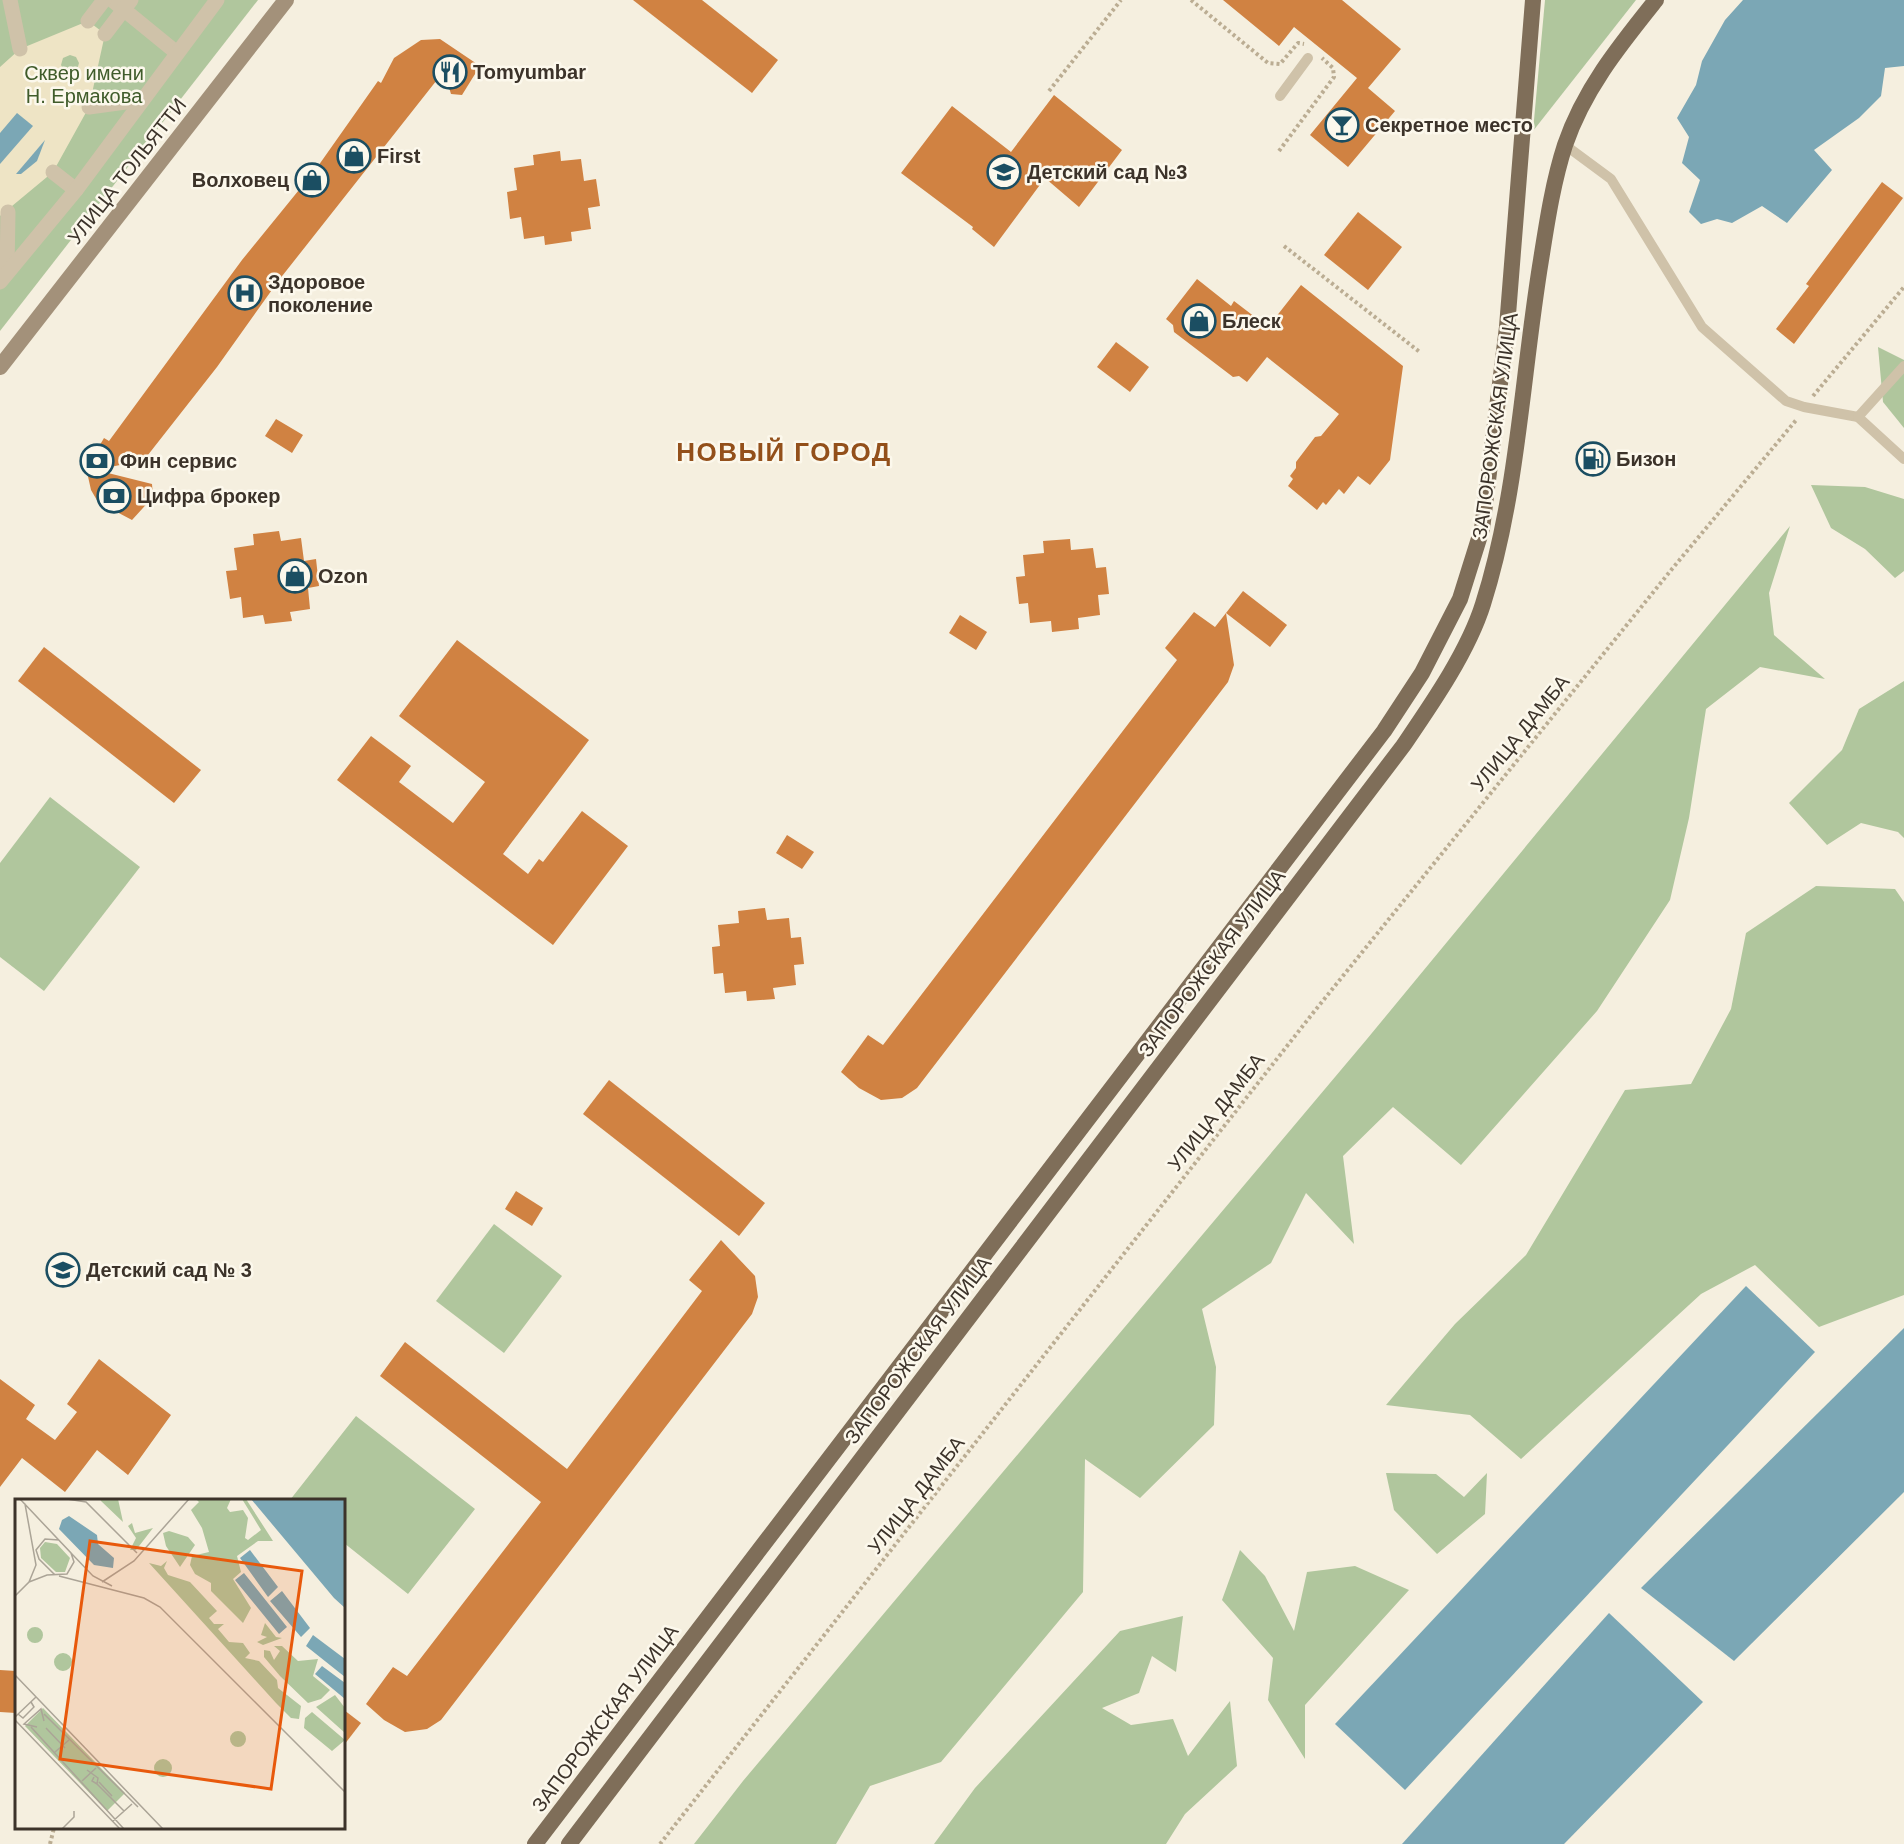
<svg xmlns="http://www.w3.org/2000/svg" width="1904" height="1844" viewBox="0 0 1904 1844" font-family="Arial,sans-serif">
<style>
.green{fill:#b0c69d}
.plaza{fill:#eee4c5;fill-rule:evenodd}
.water{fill:#7ba7b5}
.building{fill:#d08242}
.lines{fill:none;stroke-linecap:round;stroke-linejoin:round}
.path{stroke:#bbad93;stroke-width:4;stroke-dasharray:3 3;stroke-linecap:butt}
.service{stroke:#cfc2a9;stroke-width:10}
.pedestrian{stroke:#cfc2a9;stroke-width:15}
.secondary{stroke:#a3917a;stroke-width:16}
.primary{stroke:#7f6e59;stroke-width:16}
.labels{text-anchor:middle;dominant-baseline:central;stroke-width:5;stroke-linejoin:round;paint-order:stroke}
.poi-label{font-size:20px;font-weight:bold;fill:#3c332a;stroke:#fcf8ec;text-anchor:start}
.park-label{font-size:20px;fill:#405c2b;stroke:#fcf8ec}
.street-label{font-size:20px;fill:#3c332a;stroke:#fcf8ec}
.district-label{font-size:26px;font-weight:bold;letter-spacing:1.5px;fill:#93501b;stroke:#fcf8ec}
.inset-road{fill:none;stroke:#aba497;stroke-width:1.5}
.view{fill:#e8590c;fill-opacity:0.15;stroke:#e8590c;stroke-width:3}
.inset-edge{fill:none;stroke:#3c332a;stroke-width:3}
</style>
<rect width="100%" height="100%" fill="#f5efdf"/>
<g class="green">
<polygon points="0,0 258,0 0,331"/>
<polygon points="1545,0 1636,0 1533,131"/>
<polygon points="1878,347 1904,360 1904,428 1883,402"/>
<polygon points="1811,485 1865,487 1904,499 1904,571 1895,578 1865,549 1831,528"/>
<polygon points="1790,526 1769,593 1774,635 1825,679 1760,667 1706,709 1689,818 1670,900 1597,1011 1461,1165 1393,1107 1343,1156 1354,1244 1306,1193 1271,1263 1202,1309 1216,1367 1214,1425 1140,1498 1085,1459 1083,1592 941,1762 870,1786 836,1844 694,1844 743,1781 1367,1039"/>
<polygon points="1904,681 1904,838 1898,832 1861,823 1827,845 1789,803 1842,750 1859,709"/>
<polygon points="50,797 140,867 44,991 0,957 0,863"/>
<polygon points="1816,886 1895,889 1904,902 1904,1295 1819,1327 1755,1265 1701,1294 1521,1459 1470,1415 1386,1405 1455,1324 1526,1255 1625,1090 1691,1084 1731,1009 1746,933"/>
<polygon points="494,1224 562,1276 504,1353 436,1301"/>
<polygon points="356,1416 475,1509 408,1594 344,1543 344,1500 290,1500"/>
<polygon points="1386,1473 1436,1474 1464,1497 1487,1473 1485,1514 1437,1554 1394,1510"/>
<polygon points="1240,1550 1265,1576 1294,1631 1307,1572 1355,1566 1409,1590 1305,1705 1305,1759 1268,1700 1273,1658 1222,1600"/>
<polygon points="1183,1616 1176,1672 1152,1656 1139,1693 1102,1708 1131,1725 1173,1719 1188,1756 1230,1701 1237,1766 1185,1814 1166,1844 934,1844 975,1788 1120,1631"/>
</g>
<path class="plaza" d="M 88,21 L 105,34 L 89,107 L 53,172 L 0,216 L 0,67 L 20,49 ZM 70,55 L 76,57 L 79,63 L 77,70 L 71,73 L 64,71 L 61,65 L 63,58 Z"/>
<g class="water">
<polygon points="1743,0 1904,0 1904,66 1885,68 1881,96 1859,118 1814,150 1832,170 1787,223 1762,206 1732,223 1717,219 1701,224 1689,212 1700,180 1682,163 1689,137 1677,118 1696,85 1702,61 1725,20"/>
<polygon points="17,113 33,126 0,164 0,133"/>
<polygon points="45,140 37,161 21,174 16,174"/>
<polygon points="1746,1286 1815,1352 1405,1790 1335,1724"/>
<polygon points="1904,1328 1904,1492 1734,1661 1641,1588"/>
<polygon points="1609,1613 1703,1702 1564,1844 1402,1844"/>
</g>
<g class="building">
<polygon points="633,0 702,0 778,60 752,93"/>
<polygon points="1223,0 1342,0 1401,49 1368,88 1395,111 1348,167 1310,135 1357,78 1294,27 1279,46"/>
<polygon points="440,39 480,66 462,95 451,94 444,71 279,280 217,367 144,460 96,470 152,484 153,497 132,520 98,502 91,490 87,472 84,472 104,438 109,441 242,260 316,169 378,81 381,83 394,58 421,40"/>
<polygon points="1054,95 1122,150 1079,207 1045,178 994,247 972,229 973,227 901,173 952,106 1011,152"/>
<polygon points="560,151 561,161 581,159 584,181 596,179 600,206 588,208 591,229 571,232 572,241 545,245 544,236 524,239 521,217 510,219 507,192 517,190 514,168 534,165 533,155"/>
<polygon points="1882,182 1903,198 1794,344 1776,329 1809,286 1806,284"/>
<polygon points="1358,212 1402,247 1368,290 1324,255"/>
<polygon points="1197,279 1231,306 1234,301 1268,327 1301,285 1403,366 1390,460 1370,485 1358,476 1344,494 1339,489 1326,505 1323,502 1317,510 1288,486 1293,479 1290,476 1296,468 1296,462 1315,437 1321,436 1339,414 1267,357 1247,382 1239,376 1233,377 1174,332 1173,325 1166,319"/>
<polygon points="1116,342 1149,367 1130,392 1097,367"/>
<polygon points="276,419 303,435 292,453 265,436"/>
<polygon points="279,531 281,541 301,538 304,561 316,559 319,586 308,588 310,609 290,612 292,621 265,624 263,615 243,618 241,597 230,599 226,571 237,570 234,548 254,545 253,534"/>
<polygon points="1070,539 1071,550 1093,548 1096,568 1106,567 1109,594 1098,595 1100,615 1078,618 1079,629 1052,632 1051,621 1030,623 1028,603 1019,604 1016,577 1025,576 1023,555 1044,553 1043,541"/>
<polygon points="1243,591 1287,625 1270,647 1226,613"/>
<polygon points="1194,612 1215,627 1226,613 1234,665 1228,682 917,1088 902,1098 881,1100 859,1088 841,1072 868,1035 883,1045 1177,660 1165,648"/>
<polygon points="960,615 987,632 976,650 949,633"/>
<polygon points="457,640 589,740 503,854 528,874 539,859 543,862 582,811 628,846 553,945 337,780 371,736 411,766 399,782 453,823 485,782 399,716"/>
<polygon points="44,647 201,770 174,803 18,681"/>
<polygon points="787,835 814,852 802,869 776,853"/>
<polygon points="765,908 767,920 789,918 791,938 801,937 804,964 794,965 796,985 773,988 775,999 747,1001 746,991 725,993 723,973 714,974 712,947 720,946 718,925 739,923 738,911"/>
<polygon points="609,1080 765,1203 739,1236 583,1114"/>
<polygon points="516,1191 543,1208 532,1226 505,1209"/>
<polygon points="721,1240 755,1276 758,1297 752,1314 441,1720 427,1729 405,1732 384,1720 366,1704 393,1667 407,1676 541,1502 380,1376 405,1342 567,1469 702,1291 689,1280"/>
<polygon points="99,1359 171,1415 128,1475 97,1450 65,1492 22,1458 0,1487 0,1379 35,1405 26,1419 55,1440 77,1412 67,1404"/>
<polygon points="0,1670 16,1671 16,1713 0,1712"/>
<polygon points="344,1710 361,1723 344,1745"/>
</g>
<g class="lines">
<g class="path">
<polyline points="1191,0 1268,63 1280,64 1298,43 1304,44"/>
<polyline points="1049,91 1121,0"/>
<polyline points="1279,151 1334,77 1333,68 1322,58"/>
<polyline points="1284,246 1421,353"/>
<polyline points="1813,396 1904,287"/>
<polyline points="50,1844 54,1828"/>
<polyline points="660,1844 1313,1013 1672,569 1797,419"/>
</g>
<g class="service">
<polyline points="1280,96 1308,58"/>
<polyline points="1565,145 1611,179 1702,327 1786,401 1804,407 1858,417 1904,459"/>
<polyline points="1858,417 1904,366"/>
</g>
<g class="pedestrian">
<polyline points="10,0 20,49"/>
<polyline points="112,0 177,53"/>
<polyline points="88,21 104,0"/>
<polyline points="105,34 131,0"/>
<polyline points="89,107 140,100"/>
<polyline points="53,172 76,190"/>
<polyline points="7,272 8,212"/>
<polyline points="0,282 76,190 217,0"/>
</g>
<polyline class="secondary" points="0,367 286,0"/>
<g class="primary">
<polyline points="535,1844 1384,731 1422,673 1460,599 1482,529 1507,327 1533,0"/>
<path d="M 569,1844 L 1403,746 C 1431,705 1468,652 1483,604 C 1518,494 1522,375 1541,260 C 1547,222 1553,182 1565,145 C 1584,89 1620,45 1656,0"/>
</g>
</g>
<defs>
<g id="restaurant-ring" transform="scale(1.725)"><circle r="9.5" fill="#fcf8ec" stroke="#1b4e62" stroke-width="1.5"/><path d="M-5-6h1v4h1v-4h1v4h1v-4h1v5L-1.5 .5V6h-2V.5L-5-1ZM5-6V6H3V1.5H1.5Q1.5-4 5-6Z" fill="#1b4e62"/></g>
<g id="bar-ring" transform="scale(1.725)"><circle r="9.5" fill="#fcf8ec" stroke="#1b4e62" stroke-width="1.5"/><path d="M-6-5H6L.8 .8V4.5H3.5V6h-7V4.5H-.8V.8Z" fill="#1b4e62"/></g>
<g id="shop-ring" transform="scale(1.725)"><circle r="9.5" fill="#fcf8ec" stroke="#1b4e62" stroke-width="1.5"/><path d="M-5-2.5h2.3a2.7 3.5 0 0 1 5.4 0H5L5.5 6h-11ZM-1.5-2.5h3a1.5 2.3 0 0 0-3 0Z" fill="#1b4e62"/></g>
<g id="school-ring" transform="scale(1.725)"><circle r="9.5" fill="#fcf8ec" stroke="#1b4e62" stroke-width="1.5"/><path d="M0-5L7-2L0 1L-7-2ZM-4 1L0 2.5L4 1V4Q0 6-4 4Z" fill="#1b4e62"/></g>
<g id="hospital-ring" transform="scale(1.725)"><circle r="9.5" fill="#fcf8ec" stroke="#1b4e62" stroke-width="1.5"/><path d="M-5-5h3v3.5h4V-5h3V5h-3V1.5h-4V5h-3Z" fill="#1b4e62"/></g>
<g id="fuel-ring" transform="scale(1.725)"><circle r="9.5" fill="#fcf8ec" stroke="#1b4e62" stroke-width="1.5"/><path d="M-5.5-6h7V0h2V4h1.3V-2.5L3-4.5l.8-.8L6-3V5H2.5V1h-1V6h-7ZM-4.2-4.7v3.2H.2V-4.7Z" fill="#1b4e62"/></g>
<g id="bank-ring" transform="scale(1.725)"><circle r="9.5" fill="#fcf8ec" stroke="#1b4e62" stroke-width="1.5"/><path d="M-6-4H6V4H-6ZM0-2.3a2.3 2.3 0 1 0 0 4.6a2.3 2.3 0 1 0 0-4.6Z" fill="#1b4e62"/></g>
</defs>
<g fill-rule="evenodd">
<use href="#restaurant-ring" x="450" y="72"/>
<use href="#bar-ring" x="1342" y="125"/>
<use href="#shop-ring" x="354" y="156"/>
<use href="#school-ring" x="1004" y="172"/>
<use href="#shop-ring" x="312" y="180"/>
<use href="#hospital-ring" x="245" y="293"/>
<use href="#shop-ring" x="1199" y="321"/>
<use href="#fuel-ring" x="1593" y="459"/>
<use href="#bank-ring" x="97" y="461"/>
<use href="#bank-ring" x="114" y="496"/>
<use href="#shop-ring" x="295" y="576"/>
<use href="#school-ring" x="63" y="1270"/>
</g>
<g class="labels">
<g class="poi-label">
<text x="473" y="72">Tomyumbar</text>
<text x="1365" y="125">Секретное место</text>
<text x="377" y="156">First</text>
<text x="1027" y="172">Детский сад №3</text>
<text x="289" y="180" text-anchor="end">Волховец</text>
<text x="268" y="282">Здоровое<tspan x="268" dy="23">поколение</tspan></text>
<text x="1222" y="321">Блеск</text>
<text x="1616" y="459">Бизон</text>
<text x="120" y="461">Фин сервис</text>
<text x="137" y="496">Цифра брокер</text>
<text x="318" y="576">Ozon</text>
<text x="86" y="1270">Детский сад № 3</text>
</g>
<g class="park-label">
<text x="84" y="73">Сквер имени<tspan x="84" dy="23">Н. Ермакова</tspan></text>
</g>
<g class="street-label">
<text transform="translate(127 171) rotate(-52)">УЛИЦА ТОЛЬЯТТИ</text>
<text transform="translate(1495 426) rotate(-82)">ЗАПОРОЖСКАЯ УЛИЦА</text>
<text transform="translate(1520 733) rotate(-51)">УЛИЦА ДАМБА</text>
<text transform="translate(1212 963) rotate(-53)">ЗАПОРОЖСКАЯ УЛИЦА</text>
<text transform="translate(1216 1112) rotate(-52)">УЛИЦА ДАМБА</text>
<text transform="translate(918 1350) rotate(-53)">ЗАПОРОЖСКАЯ УЛИЦА</text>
<text transform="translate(916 1495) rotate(-52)">УЛИЦА ДАМБА</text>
<text transform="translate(605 1718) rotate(-53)">ЗАПОРОЖСКАЯ УЛИЦА</text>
</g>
<g class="district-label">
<text x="784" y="452">НОВЫЙ ГОРОД</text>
</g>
</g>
<g transform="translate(15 1499)">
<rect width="330" height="330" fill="#f5efdf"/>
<path d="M 85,0 L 103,0 L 108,23 L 86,2 ZM 181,0 L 216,0 L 212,9 L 215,13 L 228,11 L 233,19 L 230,39 L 233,41 L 246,31 L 227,0 L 231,0 L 258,42 L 243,42 L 222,57 L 226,73 L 218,80 L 236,109 L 228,124 L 196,92 L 196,84 L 180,75 L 175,66 L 177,57 L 194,53 L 187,29 L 176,11 L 184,3 ZM 117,24 L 120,34 L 138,29 L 121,51 L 115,51 L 121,39 L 113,27 ZM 154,32 L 173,38 L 180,46 L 165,68 L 151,47 L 148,34 ZM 30,43 L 42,45 L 55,59 L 50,73 L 41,73 L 26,59 L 25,49 ZM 152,62 L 149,69 L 153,76 L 175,83 L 202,112 L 194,119 L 199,125 L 209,125 L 203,130 L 214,143 L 228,144 L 235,154 L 230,159 L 244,162 L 262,181 L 263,189 L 286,207 L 284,220 L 276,219 L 261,204 L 134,64 L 146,67 ZM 250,124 L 261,138 L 267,139 L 248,146 L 242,143 L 252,138 L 246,136 ZM12 136a8 8 0 1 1 16 0a8 8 0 1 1-16 0ZM 259,147 L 267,147 L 283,162 L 303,160 L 298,177 L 315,191 L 306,200 L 293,204 L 265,177 L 249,158 L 249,151 L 255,152 L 259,161 L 265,152 ZM39 163a9 9 0 1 1 18 0a9 9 0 1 1-18 0ZM 320,196 L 330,209 L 330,234 L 301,208 ZM 28,209 L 110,294 L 92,312 L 10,227 ZM 297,213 L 330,241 L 317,252 L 289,229 L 290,219 ZM215 240a8 8 0 1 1 16 0a8 8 0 1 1-16 0ZM139 269a9 9 0 1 1 18 0a9 9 0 1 1-18 0Z" fill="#b0c69d"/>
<path d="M 236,0 L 330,0 L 330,109 L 319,99 ZM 54,17 L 82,36 L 83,45 L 99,59 L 98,69 L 79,66 L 44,30 L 47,21 ZM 235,51 L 263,88 L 253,98 L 225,59 ZM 229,74 L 272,128 L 264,135 L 220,81 ZM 267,92 L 295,129 L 286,138 L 255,102 ZM 298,136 L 330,160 L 330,178 L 291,147 ZM 307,167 L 330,184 L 330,200 L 300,175 Z" fill="#7ba7b5"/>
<path class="inset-road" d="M 5,0 L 56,54 L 59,63 L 52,75 L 32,76 L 14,83M 52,0 L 71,3 L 122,54M 56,54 L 78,77 L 97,87M 40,76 L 24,60 L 21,51 L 30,40 L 44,41M 44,77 L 129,99 L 145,108 L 330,293M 87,83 L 119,62 L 174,0M 0,97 L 14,83 L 21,66 L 10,5M 0,176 L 148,330M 3,215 L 8,219 L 19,208 L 16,203M 29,215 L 123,308M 0,218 L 21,198M 0,221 L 105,330M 16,228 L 109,330M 22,228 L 9,225 L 26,210 L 29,222M 31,229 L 50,249M 40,253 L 54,241M 72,271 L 83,279 L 82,285 L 77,282 L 79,278M 67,282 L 81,269M 84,283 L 97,297M 82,285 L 109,312M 98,322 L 117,305M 47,330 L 59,318 L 59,312"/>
<path class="view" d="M 75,42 L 287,72 L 256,290 L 45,260 Z"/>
<rect width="330" height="330" class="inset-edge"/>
</g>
</svg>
